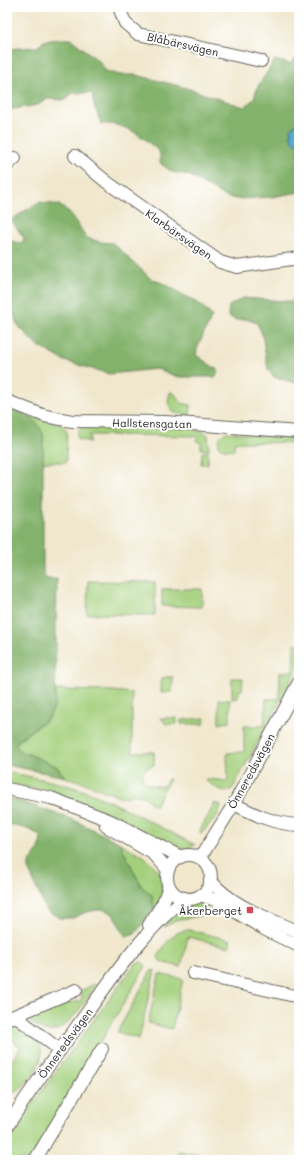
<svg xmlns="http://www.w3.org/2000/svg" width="306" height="1167" viewBox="0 0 306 1167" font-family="Mali,sans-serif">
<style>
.green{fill:#a4d07d;stroke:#60764c}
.forest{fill:#83b26c;stroke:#506744}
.water{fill:#5aadd5;stroke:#3b6478}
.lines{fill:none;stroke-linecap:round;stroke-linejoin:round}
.minor-casing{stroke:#66635a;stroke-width:14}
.minor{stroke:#fff;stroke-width:12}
.poi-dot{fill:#d1495b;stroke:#fff;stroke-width:1.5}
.labels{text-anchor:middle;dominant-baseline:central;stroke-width:4;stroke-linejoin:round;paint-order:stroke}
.street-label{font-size:11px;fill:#1c1c1c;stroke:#fff}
.poi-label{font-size:11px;fill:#1c1c1c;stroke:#fff;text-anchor:end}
</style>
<rect width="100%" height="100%" fill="#fff"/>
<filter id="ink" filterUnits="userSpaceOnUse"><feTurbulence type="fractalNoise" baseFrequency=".025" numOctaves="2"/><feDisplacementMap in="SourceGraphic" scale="8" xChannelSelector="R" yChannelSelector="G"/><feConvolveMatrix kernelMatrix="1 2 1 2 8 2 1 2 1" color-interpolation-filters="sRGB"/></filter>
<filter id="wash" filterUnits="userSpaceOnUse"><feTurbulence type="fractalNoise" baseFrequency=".012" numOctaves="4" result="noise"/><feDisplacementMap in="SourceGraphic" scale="16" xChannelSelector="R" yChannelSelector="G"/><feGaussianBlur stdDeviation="0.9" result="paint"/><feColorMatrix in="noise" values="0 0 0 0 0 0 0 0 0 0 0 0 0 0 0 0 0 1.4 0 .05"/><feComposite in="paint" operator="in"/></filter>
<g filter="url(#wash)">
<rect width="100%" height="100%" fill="#f0e7cc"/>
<g class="green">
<polygon points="170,392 174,393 181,403 191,405 190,416 172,412 168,402"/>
<polygon points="30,416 62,425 67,431 66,462 43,462 43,434"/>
<path d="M 84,426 C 109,426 192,421 208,435 L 209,450 L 201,449 L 201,443 L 197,441 L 196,436 L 90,435 L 90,442 L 78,439 C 76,432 78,430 84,426 Z"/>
<path d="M 226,432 L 299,438 L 299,443 L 234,442 L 234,450 L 224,449 L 219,447 C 218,439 219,436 226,432 Z"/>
<polygon points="202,452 208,452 208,464 201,464"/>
<polygon points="88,581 155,582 155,615 87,614"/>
<polygon points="162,589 202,589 202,607 162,606"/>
<path d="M 294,644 L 299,644 L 299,666 L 233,788 C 225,796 214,786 206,781 L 208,779 L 228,781 L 227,753 L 244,752 L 244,726 L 264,726 L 266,699 L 279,699 L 280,672 L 293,671 Z"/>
<polygon points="166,677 173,677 172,692 161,693 161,679"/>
<polygon points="232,678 243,678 242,690 239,691 238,698 232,699"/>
<path d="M 56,690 L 112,691 L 132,693 L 132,752 L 154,752 L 154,765 C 134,771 141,788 163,786 L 168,779 L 170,779 L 155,806 L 143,796 L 132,794 L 125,798 L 117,796 L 85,783 L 65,777 L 56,766 L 21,751 L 15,745 C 36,722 53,726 56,690 Z"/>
<polygon points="219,699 230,700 230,721 219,724"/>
<polygon points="161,718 177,718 177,724 166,724"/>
<polygon points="205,718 204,724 181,724 181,720"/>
<path d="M 7,772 C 36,778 65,783 93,794 C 128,809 161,827 195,845 L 186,849 L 175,848 L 44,791 L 7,783 Z"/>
<polygon points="215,803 221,805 218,815 201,834 200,830"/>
<polygon points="120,843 145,857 162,874 162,898 154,909 152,895 141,886"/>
<polygon points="196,902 210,904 200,916 177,920 164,927 164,924 186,904"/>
<path d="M 189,930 L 231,940 L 229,947 L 188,937 L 181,967 L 161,962 L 158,957 C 166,943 172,931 189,930 Z"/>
<polygon points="142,962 146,966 30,1160 7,1160 7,1144 21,1119 135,964"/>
<polygon points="155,970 139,1039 117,1032 151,971"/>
<polygon points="159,974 183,979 172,1029 148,1023"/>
<path d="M 94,984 L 96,985 C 85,1000 65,1039 43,1030 C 38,1028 33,1024 29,1022 L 28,1018 L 33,1012 L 62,999 L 70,1003 L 80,1001 L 82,997 L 81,991 Z"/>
<path d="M 7,1026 C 15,1025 23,1031 29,1036 C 32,1038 37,1041 39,1044 C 49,1060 27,1081 18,1092 L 15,1091 L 7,1102 L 7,1078 L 12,1071 L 7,1068 L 21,1047 L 8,1037 L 7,1039 Z"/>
<polygon points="179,1151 201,1154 203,1159 206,1160 174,1160"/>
</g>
<g class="forest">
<path d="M 58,39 L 71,39 L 100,62 L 106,71 L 120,75 L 136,75 L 183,87 L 244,107 L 254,99 L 257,88 L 275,60 L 290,64 L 299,55 L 299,121 L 291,129 L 291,137 L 294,143 L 299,143 L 299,192 L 272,197 L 236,199 L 224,196 L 189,175 L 172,172 L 160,163 L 160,153 C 145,137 124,122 101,124 L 94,105 L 92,93 L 72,93 L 66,100 L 47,99 L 38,105 L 7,110 L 7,49 L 37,47 L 44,41 Z"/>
<polygon points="39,202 59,205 69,212 87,238 100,242 113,243 151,279 165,284 201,305 212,316 197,349 196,355 219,371 215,377 178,377 157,369 109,374 65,361 35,344 17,324 7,290 7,236 11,241 22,243 24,238 11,220"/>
<polygon points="243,298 299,302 299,384 274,377 268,369 262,334 257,323 246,319 236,320 228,316 229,306"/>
<path d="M 7,407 C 25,414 35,416 43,434 L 43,572 L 46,579 L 57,579 L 55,705 L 48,719 L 23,736 L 15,745 L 21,751 L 56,766 L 65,777 L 7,765 Z"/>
<path d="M 8,797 L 74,820 L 120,843 L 141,886 L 152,895 L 154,909 L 135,934 L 126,937 L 113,914 L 103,909 L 86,912 L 73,918 L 60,918 L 46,910 L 29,871 L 29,863 L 39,849 L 41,838 C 33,829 20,825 7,827 Z"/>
</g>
<polygon class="water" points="299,121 299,143 294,143 291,137 291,129"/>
</g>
<g filter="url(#ink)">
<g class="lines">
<g class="minor-casing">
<g id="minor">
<polyline points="119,7 125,23 138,34 261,61"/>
<polyline points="75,156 108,183 220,262 237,267 299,258"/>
<polyline points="7,165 15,158"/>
<polyline points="7,401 45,416 72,421 165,422 299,432"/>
<polyline points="7,789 51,798 111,821 181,857"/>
<path d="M 234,804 C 256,815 274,824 299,825"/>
<polyline points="106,826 154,854 168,870"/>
<circle cx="189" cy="877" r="22"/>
<polyline points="200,858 234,804 299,682"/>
<path d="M 210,880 C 232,907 269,918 299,932"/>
<polyline points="201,895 218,901 266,930 299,946"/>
<polyline points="149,925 163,903 169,886"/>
<polyline points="193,973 299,997"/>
<polyline points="15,1016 60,1050"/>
<polyline points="7,1019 76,990"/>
<path d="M 7,1127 C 28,1092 54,1059 78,1025 C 110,981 142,932 185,898"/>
<polyline points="35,1160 102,1049"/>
</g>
</g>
<use href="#minor" class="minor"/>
</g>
</g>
<rect class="poi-dot" x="246" y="906" width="8" height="8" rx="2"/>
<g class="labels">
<g class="street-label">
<text transform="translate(183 44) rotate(13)">Blåbärsvägen</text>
<text transform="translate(179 234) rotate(35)">Klarbärsvägen</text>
<text transform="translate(152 423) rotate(1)">Hallstensgatan</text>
<text transform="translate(251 771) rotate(-61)">Önneredsvägen</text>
<text transform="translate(65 1043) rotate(-54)">Önneredsvägen</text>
</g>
<g class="poi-label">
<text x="242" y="910">Åkerberget</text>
</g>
</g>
<rect width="306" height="1167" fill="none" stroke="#fff" stroke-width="24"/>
</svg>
